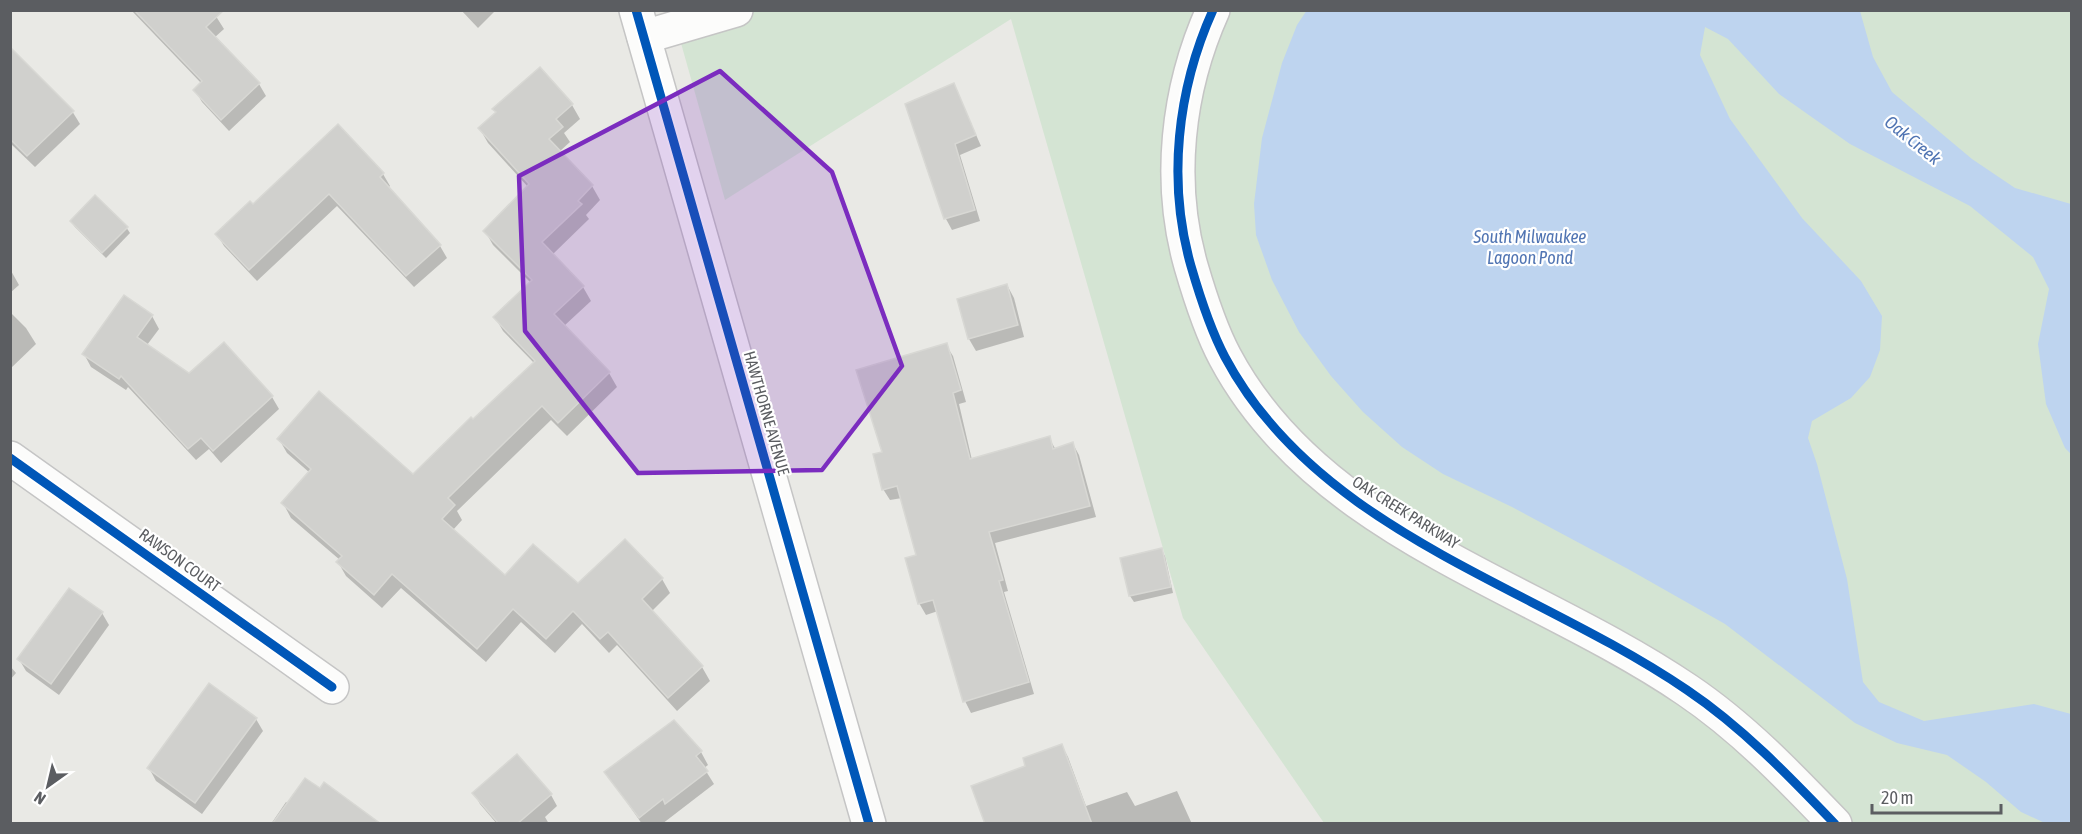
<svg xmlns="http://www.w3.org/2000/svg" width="2082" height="834" viewBox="0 0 2082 834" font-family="'Asap Condensed',sans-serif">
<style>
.green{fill:#d4e4d3}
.water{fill:#bed4ef}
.shadow{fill:#0003}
.building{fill:#d0d0cd;stroke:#d8d8d4;stroke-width:1.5}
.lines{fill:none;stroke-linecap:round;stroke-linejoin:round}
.minor-casing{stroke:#c5c5c5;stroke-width:36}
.minor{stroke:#fcfcfb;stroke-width:33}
.cycleway-casing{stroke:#fff;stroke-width:13}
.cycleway{stroke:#0057b8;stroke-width:9}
.marked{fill:#7b2cbf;fill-opacity:0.2;stroke:#7b2cbf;stroke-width:4.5;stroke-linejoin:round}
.labels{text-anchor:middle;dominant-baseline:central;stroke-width:4.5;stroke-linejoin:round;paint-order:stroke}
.street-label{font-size:16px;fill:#5b5d61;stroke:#fff}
.water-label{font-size:18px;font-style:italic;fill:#5175b3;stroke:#fff}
</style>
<rect width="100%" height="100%" fill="#e9e9e5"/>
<polygon class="green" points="672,11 2071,11 2071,823 1324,823 1183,618 1011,19 725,200"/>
<polygon class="water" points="1307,10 1860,11 1873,57 1892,92 1972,159 2015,188 2071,204 2071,454 2065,448 2046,404 2038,344 2049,289 2033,257 1970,206 1850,144 1779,94 1728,39 1705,27 1700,55 1730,119 1802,218 1861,281 1882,316 1880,350 1870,377 1851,398 1812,421 1808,438 1817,464 1847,579 1863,682 1879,702 1924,721 2034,704 2071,714 2071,823 2045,823 2021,812 1986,782 1947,755 1897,743 1855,723 1725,624 1628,569 1512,507 1443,474 1402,447 1363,412 1331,376 1299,332 1272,280 1256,235 1254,204 1262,138 1282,63 1297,25"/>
<g class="shadow">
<polygon points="131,10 212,10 224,29 214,38 259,84 266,96 229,131 202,102 195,90 201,83"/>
<polygon points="461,10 496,10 478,28"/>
<polygon points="10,60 72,111 80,124 35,167 10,143"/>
<polygon points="954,85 981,146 960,155 980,221 952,230 946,219 907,105"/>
<polygon points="572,105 580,119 564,133 570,142 559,152 592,186 600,200 586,215 589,219 552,255 583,287 591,301 564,326 609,373 617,387 567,436 551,420 457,511 462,520 453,530 505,577 578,585 625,541 662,579 670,593 651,612 702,667 710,681 677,711 617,645 609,653 582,624 555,653 521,622 486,662 401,588 382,608 346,576 338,562 340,560 291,518 283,503 310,473 287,453 279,439 413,476 534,363 503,331 495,317 531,283 493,245 485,231 528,187 488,143 480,129 497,114 494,110"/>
<polygon points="383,174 390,186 388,188 440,246 447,258 414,287 337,206 257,281 224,246 217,234 253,206"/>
<polygon points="71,221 126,227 130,233 106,258 75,227"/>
<polygon points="10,269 19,285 10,293"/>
<polygon points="1007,285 1014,298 1024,337 976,351 969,339"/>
<polygon points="10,312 26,328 36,344 10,369"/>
<polygon points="152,316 159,329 147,345 189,375 224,344 272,397 279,409 221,463 209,449 196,460 128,387 126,390 91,367 84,354"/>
<polygon points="946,345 953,356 966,402 959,404 972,460 1049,438 1056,450 1073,444 1079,455 1096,517 995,543 1008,591 1004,592 1034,694 971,713 965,701 938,611 926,615 919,603 918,556 902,498 890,500 883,489 883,453"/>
<polygon points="1161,550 1165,556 1173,593 1134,602 1130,596 1122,559"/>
<polygon points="102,613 109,625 59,695 26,671 19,659"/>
<polygon points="10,666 16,673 10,680"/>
<polygon points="256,719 263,731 202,814 156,781 149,768"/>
<polygon points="674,722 701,752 708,765 704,768 714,784 662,824 642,824 606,772"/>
<polygon points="1062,746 1068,757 1086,806 1127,792 1135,806 1177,791 1192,824 987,824 1027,766"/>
<polygon points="474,793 551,795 557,806 545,817 549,824 497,824 480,804"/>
<polygon points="286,802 289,804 356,824 271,824"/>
</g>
<g class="building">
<polygon points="134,10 224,10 206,27 260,83 221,120 193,90 202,81"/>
<polygon points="10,47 74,111 27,156 10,139"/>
<polygon points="540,67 573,104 556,119 563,127 549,139 593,185 578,201 582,204 542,242 584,286 554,314 610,372 558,423 542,406 448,498 455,505 442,519 505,575 533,544 578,583 625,539 663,578 642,599 703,666 668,698 608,632 600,639 573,611 546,639 513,609 477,649 392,574 374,595 336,562 342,556 281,503 311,469 277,439 319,391 413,474 471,417 473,419 535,361 493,317 532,280 483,231 529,184 478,128 496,112 492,109"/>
<polygon points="954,83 976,135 955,144 975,210 944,219 905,104"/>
<polygon points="338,124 384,173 380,177 441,245 406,276 329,194 249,270 215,234 250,201 253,204"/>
<polygon points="95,195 128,227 102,253 70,221"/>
<polygon points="1007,284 1018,325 968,339 957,299"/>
<polygon points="124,295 153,315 137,337 189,373 224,342 273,396 213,451 201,438 188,449 121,376 119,379 82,354"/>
<polygon points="947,343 961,390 953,393 970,459 1050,436 1053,449 1073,442 1090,506 989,532 1003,580 999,581 1029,682 963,702 933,600 918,604 905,558 916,555 897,486 882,490 873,454 882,452 856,370"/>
<polygon points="1162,548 1171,587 1129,596 1120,558"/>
<polygon points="69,588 103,612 51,684 17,659"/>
<polygon points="209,683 257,718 195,803 147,768"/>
<polygon points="674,720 702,751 696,756 708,771 665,804 663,799 639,818 604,772"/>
<polygon points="1062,744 1092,824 985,824 971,786 1025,766 1023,758"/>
<polygon points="517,754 552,794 517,824 499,824 472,793"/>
<polygon points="305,778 320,788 324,782 381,824 272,824"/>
</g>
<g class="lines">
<g class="minor-casing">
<g id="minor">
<polyline points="636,10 869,824"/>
<path d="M 1213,10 C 1177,90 1167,182 1191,266 C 1200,297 1210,329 1225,357 C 1318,532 1533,585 1687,690 C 1742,727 1789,776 1835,824"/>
<polyline points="644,37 736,10"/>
<polyline points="10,458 332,687"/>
</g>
</g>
<use href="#minor" class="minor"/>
<g class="cycleway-casing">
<g id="cycleway">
<polyline points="636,10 869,824"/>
<path d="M 1213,10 C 1177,90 1167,182 1191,266 C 1200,297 1210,329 1225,357 C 1318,532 1533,585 1687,690 C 1742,727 1789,776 1835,824"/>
<polyline points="10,458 332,687"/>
</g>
</g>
<use href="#cycleway" class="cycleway"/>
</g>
<path class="marked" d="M 720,71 L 832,172 L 902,366 L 822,470 L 638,473 L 525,331 L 519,176 Z"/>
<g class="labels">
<g class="street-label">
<text transform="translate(767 413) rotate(74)">HAWTHORNE AVENUE</text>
<text transform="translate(1406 512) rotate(32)">OAK CREEK PARKWAY</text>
<text transform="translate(180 560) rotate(36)">RAWSON COURT</text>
</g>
<g class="water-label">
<text transform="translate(1913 140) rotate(39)">Oak Creek</text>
<text x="1530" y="236">South Milwaukee<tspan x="1530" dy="21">Lagoon Pond</tspan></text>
</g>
</g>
<rect width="2082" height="834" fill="none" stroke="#5b5d61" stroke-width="24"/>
<g transform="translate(48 786) rotate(214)" stroke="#ffffff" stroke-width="4.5" paint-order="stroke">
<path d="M0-4.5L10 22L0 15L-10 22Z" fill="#5b5d61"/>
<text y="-9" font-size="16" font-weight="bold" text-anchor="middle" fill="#5b5d61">N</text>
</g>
<path d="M1872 804v9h129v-9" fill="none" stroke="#5b5d61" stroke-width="3"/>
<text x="1881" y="804" font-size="18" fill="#5b5d61" stroke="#ffffff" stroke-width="4.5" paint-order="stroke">20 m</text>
</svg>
